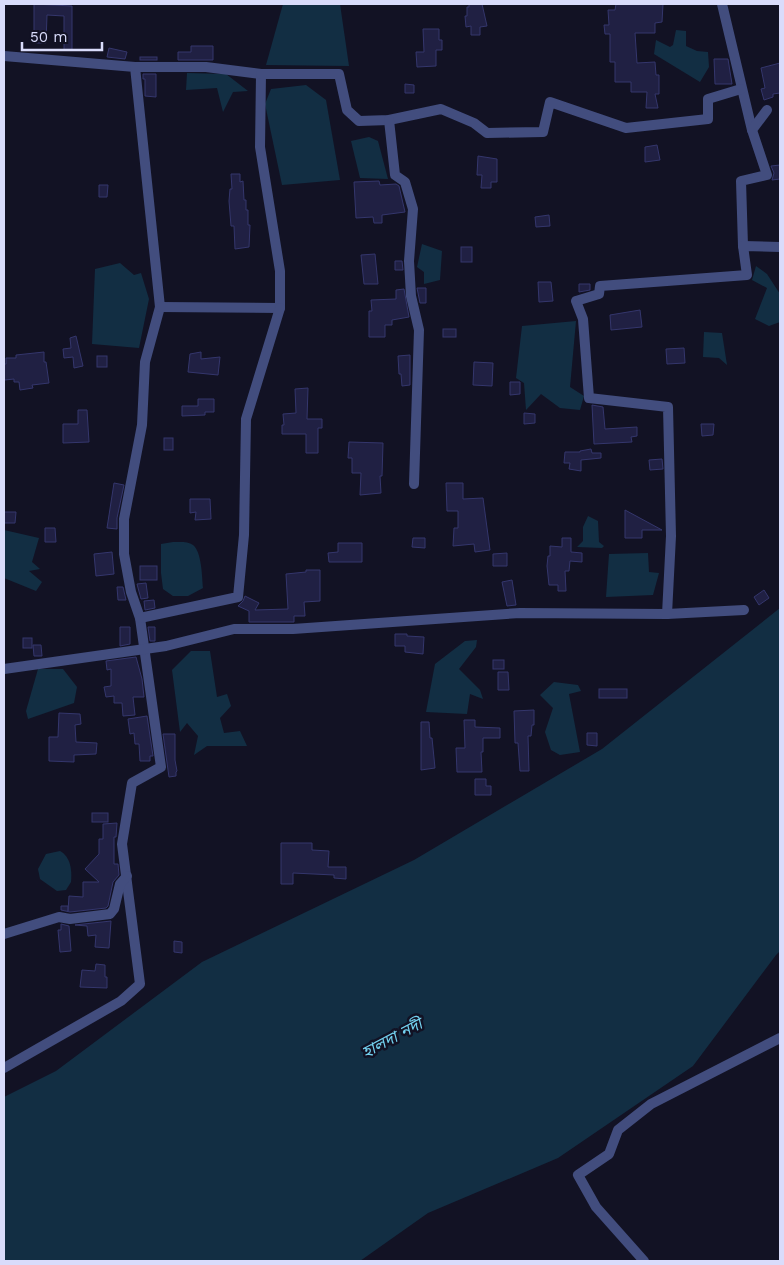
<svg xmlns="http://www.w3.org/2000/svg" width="784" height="1265" viewBox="0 0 784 1265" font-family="'Work Sans','Noto Sans Bengali',sans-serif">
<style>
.water{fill:#122e43}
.building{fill:#202043;stroke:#34366c}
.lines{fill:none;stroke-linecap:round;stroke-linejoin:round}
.minor{stroke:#424d7e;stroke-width:10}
.labels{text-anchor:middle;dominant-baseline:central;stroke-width:5;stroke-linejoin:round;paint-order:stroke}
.water-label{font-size:16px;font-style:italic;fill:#73d1ef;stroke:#121224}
</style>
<rect width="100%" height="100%" fill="#121224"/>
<g class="water">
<polygon points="283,4 340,4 349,66 266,65"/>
<polygon points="676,30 686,31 686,46 697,51 708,52 709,67 700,82 654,54 656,40 670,47 673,45"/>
<polygon points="187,73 226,74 248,91 233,92 223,112 217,88 186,90"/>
<polygon points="306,85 326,100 340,180 282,185 265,104 271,89"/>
<polygon points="369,137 378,141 388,179 360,178 351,141"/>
<polygon points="422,244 442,251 440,280 424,284 424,272 417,267"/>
<polygon points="120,263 134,275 141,273 149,299 139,348 92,344 95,269"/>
<polygon points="756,266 767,274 780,294 780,322 769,326 755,319 767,288 752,280"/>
<polygon points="576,321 570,387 584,396 580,410 560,408 541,394 526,410 524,383 516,378 522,326"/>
<polygon points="704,332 722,333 727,365 719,358 703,357"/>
<polygon points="588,516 598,521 599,542 604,546 602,548 577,547 583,541 583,527"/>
<polygon points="4,530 39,538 32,562 40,569 29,571 42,582 36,591 4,578"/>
<path d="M 173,542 C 179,542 188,541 193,545 C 202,552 202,578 203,588 L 188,596 L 173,596 L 163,589 L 161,573 L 161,544 Z"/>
<polygon points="648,553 649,572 659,573 653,595 606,597 609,554"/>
<polygon points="780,608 780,951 776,955 693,1066 558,1158 428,1213 360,1261 4,1261 4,1097 56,1071 202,962 414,860 602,749"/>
<polygon points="477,640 476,647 459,669 480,690 483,699 470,694 467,714 426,712 435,664 465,641"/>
<polygon points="191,651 210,651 217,697 227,694 231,706 220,718 224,733 240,731 247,746 207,746 194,755 198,736 187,723 180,732 172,670"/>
<polygon points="38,669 63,669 77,687 74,703 28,719 26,711"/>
<polygon points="554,682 578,685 581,691 569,694 580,752 560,755 551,750 545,732 553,708 540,695"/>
<path d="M 60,851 C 71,857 72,871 71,882 L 66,890 L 57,891 L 40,879 L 38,869 L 46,854 Z"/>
</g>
<g class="building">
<polygon points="34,4 72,6 72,50 64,50 64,16 47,15 46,43 34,43"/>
<polygon points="469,4 482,4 487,26 480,27 480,35 471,35 471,26 466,27 465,16 467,16 467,7 469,7"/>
<polygon points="616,4 663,4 662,22 655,23 655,33 635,33 637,63 655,62 656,75 659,75 659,94 655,94 658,108 646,108 647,92 631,92 631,82 615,82 615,62 610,62 610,34 605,34 604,25 609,25 608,10 615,10"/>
<polygon points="423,29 439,29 439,40 442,40 442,50 436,50 436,66 417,67 416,52 424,52"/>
<polygon points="191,46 213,46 213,60 178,60 178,52 191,52"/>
<polygon points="109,48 127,52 125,59 107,57"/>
<rect x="140" y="57" width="17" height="3"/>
<polygon points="714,59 728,59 732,84 715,84"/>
<polygon points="780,63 780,93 773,94 773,97 764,100 761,89 765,88 761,68"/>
<polygon points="143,74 156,74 156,97 145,96 145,79 143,79"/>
<polygon points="405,84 414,85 414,93 405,93"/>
<polygon points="657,145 660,160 645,162 645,147"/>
<polygon points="478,156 497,159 497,182 491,182 491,188 481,188 482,175 477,175"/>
<polygon points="780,165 780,179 772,180 774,173 771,166"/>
<polygon points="231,174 240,174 240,182 243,181 244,200 246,200 246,210 248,210 248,225 250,225 249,247 235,249 234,226 231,226 229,201 230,189 232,189"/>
<polygon points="379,181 380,185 396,184 399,186 405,212 382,215 382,223 374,223 373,217 356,218 354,182"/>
<polygon points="99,185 108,185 107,197 99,197"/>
<polygon points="549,215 550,226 536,227 535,217"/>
<rect x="461" y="247" width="11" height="15"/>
<polygon points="375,254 378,284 364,284 361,255"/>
<polygon points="395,261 402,261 403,270 395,270"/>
<polygon points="538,282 551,282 553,301 539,302"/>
<polygon points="579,284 590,284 590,290 579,292"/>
<polygon points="417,288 426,288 426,303 420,303"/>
<polygon points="404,289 409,317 392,320 392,325 385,325 385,337 369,337 369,311 372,311 371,300 396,299 396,290"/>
<polygon points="640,310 642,327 611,330 610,315"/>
<rect x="443" y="329" width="13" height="8"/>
<polygon points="76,336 83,366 74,368 73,357 64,358 63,349 71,348 70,338"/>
<polygon points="684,348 685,363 667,364 666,349"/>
<polygon points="44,352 44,362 46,362 49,383 32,385 33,388 20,390 19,382 14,382 14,379 5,380 4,378 4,364 6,364 6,358 16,358 16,355"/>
<polygon points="201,352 201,359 220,357 218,375 188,372 190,354"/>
<polygon points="410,355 410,385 402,386 401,374 399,374 398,356"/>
<rect x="97" y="356" width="10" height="11"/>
<polygon points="474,362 493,363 492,386 473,385"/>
<polygon points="510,382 520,382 520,394 510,395"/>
<polygon points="308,388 307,419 322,419 322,428 318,428 318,453 306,453 306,434 282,434 282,425 284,425 283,414 296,413 295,389"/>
<polygon points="198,399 214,399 214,412 205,412 205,415 182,416 182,406 198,406"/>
<polygon points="592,405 603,407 605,429 637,427 637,436 631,437 632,442 594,444"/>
<polygon points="78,410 87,410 89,442 63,443 63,424 78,424"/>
<polygon points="524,413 535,414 535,423 524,424"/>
<polygon points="701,424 714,424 713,435 702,436"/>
<rect x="164" y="438" width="9" height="12"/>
<polygon points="349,442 383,443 382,476 380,476 381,493 360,495 361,473 352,473 352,458 348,458"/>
<polygon points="591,449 592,453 601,453 601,458 581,460 581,471 569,469 570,463 564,463 565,452 580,452 580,451"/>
<polygon points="662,459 663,469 650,470 649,460"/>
<polygon points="114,483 124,485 117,518 117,529 107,528"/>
<polygon points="446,483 463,483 463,499 483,498 490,550 475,552 474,544 453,546 454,528 458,528 458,511 447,511"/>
<polygon points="190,499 210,499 211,519 195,520 196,512 190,513"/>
<polygon points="625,510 662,530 642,530 642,538 625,538"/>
<polygon points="4,512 16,512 15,523 4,523"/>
<polygon points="45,528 55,528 56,542 45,542"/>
<polygon points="413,538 425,538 425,548 412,547"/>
<polygon points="562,538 571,538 571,552 582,553 582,562 570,561 569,571 565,571 566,591 558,591 558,585 549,585 547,566 548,556 550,556 550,546 562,547"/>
<polygon points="338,543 362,543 362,562 329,562 328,553 338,552"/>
<polygon points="112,552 114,574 96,576 94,554"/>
<polygon points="507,553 507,566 493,566 493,554"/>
<rect x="140" y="566" width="17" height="14"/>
<polygon points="306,570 320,570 320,601 304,602 305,616 294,616 294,622 249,622 249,611 238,606 243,601 245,596 259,603 255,610 288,609 286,574 306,572"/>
<polygon points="512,580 516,605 507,606 502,582"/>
<polygon points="146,583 148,598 141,599 137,584"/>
<polygon points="117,587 123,587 126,600 118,600"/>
<polygon points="764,590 769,598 759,605 754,597"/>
<polygon points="154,600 155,608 145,610 144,601"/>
<polygon points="120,627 130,627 130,644 120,646"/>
<polygon points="148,627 155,627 155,641 150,641"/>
<polygon points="395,634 407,634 407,636 424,637 423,654 405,652 405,646 395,646"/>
<rect x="23" y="638" width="9" height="10"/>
<polygon points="33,645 41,645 42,656 34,656"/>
<polygon points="136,657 142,679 144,697 133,697 135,715 123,716 122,703 114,703 114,696 106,697 104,687 111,686 111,669 107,670 106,661"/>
<rect x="493" y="660" width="11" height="9"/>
<polygon points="498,672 508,672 509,690 498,690"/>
<rect x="599" y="689" width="28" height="9"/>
<polygon points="534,710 534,725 532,725 531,736 528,736 529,771 520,771 518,743 515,743 514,711"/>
<polygon points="59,713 80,714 81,724 75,725 76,742 97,743 96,754 74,755 74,762 49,761 49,737 58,737"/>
<polygon points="147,716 153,756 150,756 150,761 140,761 139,744 135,744 134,733 130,734 128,719"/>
<polygon points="464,720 475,720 475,727 500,728 500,738 483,738 483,752 481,752 482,772 457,772 456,748 465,748"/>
<polygon points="421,722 429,722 430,738 432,738 435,768 421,770"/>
<polygon points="587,733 597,733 597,746 587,745"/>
<polygon points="163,734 175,734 175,760 177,771 176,772 176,776 169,777"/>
<polygon points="475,779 486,779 486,786 491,786 491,795 475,795"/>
<rect x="92" y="813" width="16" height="9"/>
<polygon points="117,823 116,837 114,837 114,864 118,864 119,875 113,882 108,906 106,908 70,912 61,910 61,906 68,906 68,911 69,896 83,897 83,882 99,882 85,869 99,854 99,839 103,839 103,824"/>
<polygon points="281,843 312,843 312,850 329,851 328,867 346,867 346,879 334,878 334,875 293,873 293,884 281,884"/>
<polygon points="111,921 109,948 95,947 96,935 88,936 87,926 75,925"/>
<polygon points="61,924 69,926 71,951 60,952 58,930 61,930"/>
<polygon points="174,941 182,942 182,953 174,952"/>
<polygon points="96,964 105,965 105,977 107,977 107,988 80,987 82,970 95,971"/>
</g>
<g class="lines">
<g class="minor">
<polyline points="722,4 752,130"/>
<polyline points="4,56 135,67 160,307 145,362 142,425 124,519 124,554 131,592 140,618 161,767 132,783 122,844 140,984 121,1001 4,1068"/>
<polyline points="135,67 206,67 261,74 260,147 280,271 280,308 160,307"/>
<polyline points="261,74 339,74 347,110 359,121 389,120 441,109 474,123 487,133 543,132 550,102 626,128 708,119 708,99 741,89"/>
<polyline points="389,120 395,175 405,182 413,209 409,261 411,296 419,330 414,484"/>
<polyline points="743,246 741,181 767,175 752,130 767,110"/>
<polyline points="667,614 671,536 668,407 589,398 583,319 576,301 599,294 600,286 747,275 743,246 780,247"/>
<polyline points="140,618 238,597 244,535 246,419 280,308"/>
<polyline points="4,669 166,646 234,629 293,629 520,613 667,614 744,610"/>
<polyline points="4,934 59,917 70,919 110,914 114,909 120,884 127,876"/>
<polyline points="644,1261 596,1207 578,1175 609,1154 618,1130 651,1104 780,1038"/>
</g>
</g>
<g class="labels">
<g class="water-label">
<text transform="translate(392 1038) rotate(-28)">হালদা নদী</text>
</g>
</g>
<rect width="784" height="1265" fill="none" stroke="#d9dcfb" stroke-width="10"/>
<path d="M22 42v8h80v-8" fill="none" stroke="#d9dcfb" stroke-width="2.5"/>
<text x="30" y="42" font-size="15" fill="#d9dcfb" stroke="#121224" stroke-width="4" paint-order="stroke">50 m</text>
</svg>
